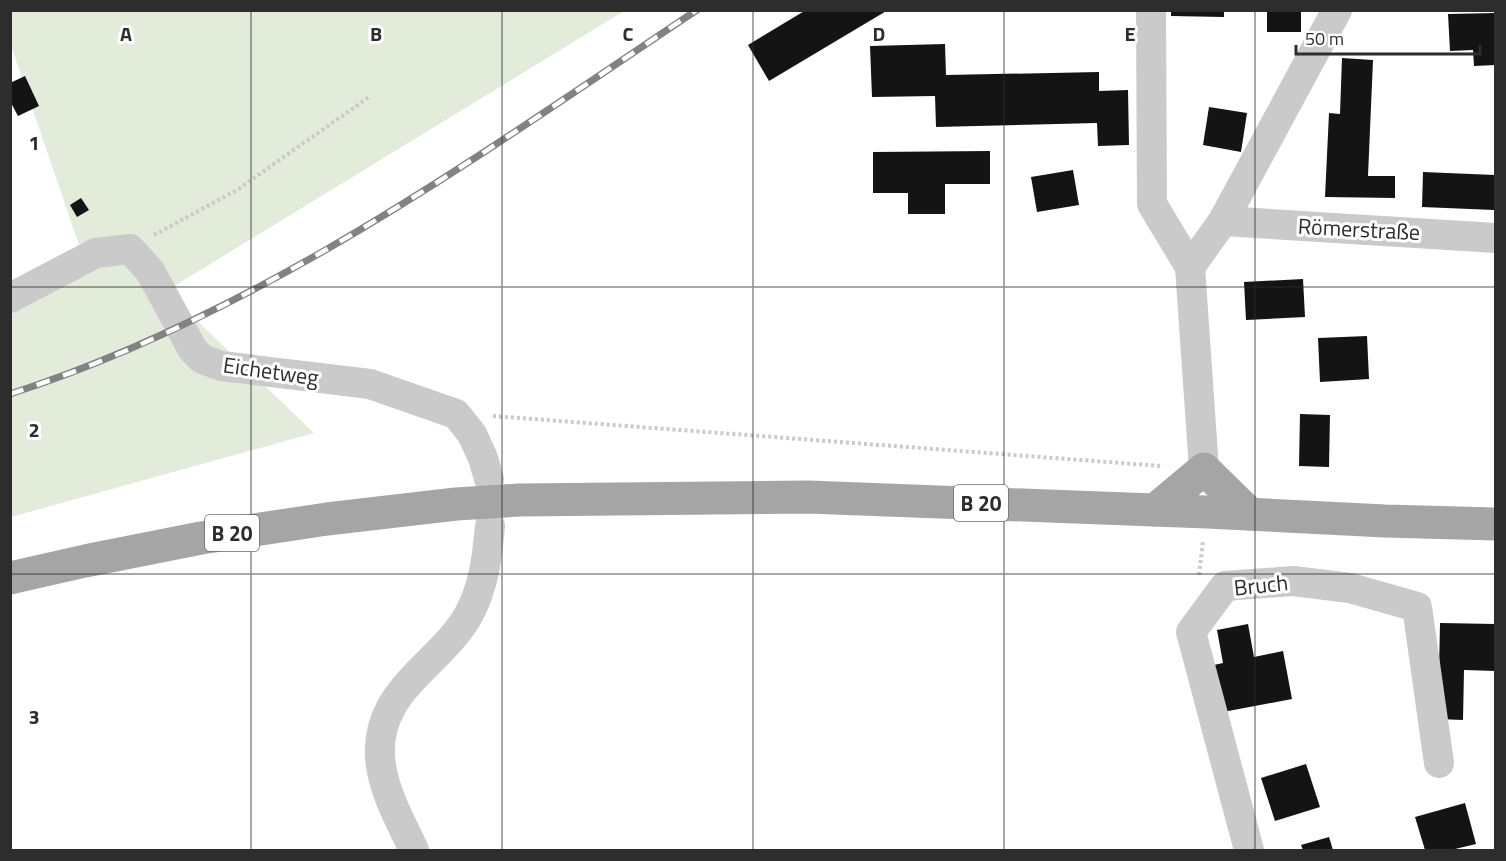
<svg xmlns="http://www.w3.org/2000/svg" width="1506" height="861" viewBox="0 0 1506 861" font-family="'Titillium Web',sans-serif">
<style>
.green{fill:#e3ebda}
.building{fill:#141414}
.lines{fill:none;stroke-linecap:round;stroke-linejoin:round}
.path{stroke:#cacaca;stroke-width:4;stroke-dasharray:3 3;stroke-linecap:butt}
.minor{stroke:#cacaca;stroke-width:30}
.major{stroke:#a5a5a5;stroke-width:33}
.rail-casing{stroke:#828282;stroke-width:7}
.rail{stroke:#fff;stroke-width:4.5;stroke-dasharray:14;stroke-linecap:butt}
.grid{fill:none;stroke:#2d2d2d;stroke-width:1.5;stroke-opacity:0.55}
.labels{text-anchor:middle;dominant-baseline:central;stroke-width:6;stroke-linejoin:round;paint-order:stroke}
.shield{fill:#fff;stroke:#6c6c6c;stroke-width:1.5}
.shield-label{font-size:21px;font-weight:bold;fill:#2d2d2d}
.street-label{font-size:22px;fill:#2d2d2d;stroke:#fff}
.grid-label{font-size:20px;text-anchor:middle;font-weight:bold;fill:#2d2d2d;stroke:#fff;stroke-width:6;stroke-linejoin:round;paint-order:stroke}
</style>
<rect width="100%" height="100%" fill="#fff"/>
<polygon class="green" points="11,11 624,11 166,291 314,433 11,517 11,290 79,245 11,46"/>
<g class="building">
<polygon points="806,10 888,10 769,81 748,45"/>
<polygon points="1171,10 1224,10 1224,17 1171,16"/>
<rect x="1267" y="10" width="34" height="22"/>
<polygon points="1496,13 1496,65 1474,66 1473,50 1450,51 1448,14"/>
<polygon points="945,44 946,75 1099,72 1099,91 1128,90 1129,145 1098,146 1097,123 936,127 935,96 872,97 870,46"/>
<polygon points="1342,58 1373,60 1368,176 1395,176 1395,198 1325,197 1329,113 1340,114"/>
<polygon points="25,76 39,106 18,116 10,101 10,83"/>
<polygon points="1209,107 1247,113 1241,152 1203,145"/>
<polygon points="990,151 990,184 945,184 945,214 908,214 908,193 873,193 873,152"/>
<polygon points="1073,170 1079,205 1037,212 1031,177"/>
<polygon points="1423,172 1495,175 1494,210 1422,207"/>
<polygon points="81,198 89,210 77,217 70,205"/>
<polygon points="1303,279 1305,317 1246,320 1244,282"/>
<polygon points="1367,336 1369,379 1320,382 1318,338"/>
<polygon points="1300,414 1330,415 1329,467 1299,466"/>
<polygon points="1440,623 1496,624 1496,671 1464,670 1463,720 1438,719"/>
<polygon points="1248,624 1254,657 1283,651 1292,699 1223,712 1214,665 1223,663 1217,630"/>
<polygon points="1306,764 1320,807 1275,821 1261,778"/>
<polygon points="1465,803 1476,844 1451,850 1425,850 1415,817"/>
<polygon points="1329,837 1333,850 1303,850 1301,845"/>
</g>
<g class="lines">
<g class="path">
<polyline points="154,235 237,190 369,97"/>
<polyline points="493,416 1161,466"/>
<polyline points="1199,575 1203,541"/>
</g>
<g class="minor">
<polyline points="1151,10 1152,204 1190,267"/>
<polyline points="1223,221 1496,238"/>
<polyline points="10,298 96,253 130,249 150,271 193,350 202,359 221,366 370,384 456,414 472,434 483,458 489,479"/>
<polyline points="1204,469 1190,267 1223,221 1337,10"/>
<path d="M 414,850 C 401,822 386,797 381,766 C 370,691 439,668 469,614 C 484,586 487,558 490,526"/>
<polyline points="1249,850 1191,632 1225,586 1293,581 1350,588 1417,607 1439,763"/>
</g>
<g class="major">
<polyline points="1155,510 1204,469 1250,514"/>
<polyline points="10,578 85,561 201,538 327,519 456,504 520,500 808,497 1207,512 1385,521 1496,524"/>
</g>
<g class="rail-casing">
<path id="rail" d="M 10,394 C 262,313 479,155 697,10"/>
</g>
<use href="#rail" class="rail"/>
</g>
<path class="grid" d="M 251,10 L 251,850M 502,10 L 502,850M 753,10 L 753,850M 1004,10 L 1004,850M 1255,10 L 1255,850M 10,287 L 1496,287M 10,574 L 1496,574"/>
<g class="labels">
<g class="shield">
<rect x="954" y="485" width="54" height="36" rx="4.5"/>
<rect x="205" y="515" width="54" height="36" rx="4.5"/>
</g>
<g class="shield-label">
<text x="981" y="503">B 20</text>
<text x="232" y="533">B 20</text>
</g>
<g class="street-label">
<text transform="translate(1359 229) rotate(3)">Römerstraße</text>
<text transform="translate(271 371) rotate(8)">Eichetweg</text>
<text transform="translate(1261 585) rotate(-6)">Bruch</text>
</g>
</g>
<g class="grid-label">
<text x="126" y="41">A</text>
<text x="376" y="41">B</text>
<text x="628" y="41">C</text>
<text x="879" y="41">D</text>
<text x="1130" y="41">E</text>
<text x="34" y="150">1</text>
<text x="34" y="437">2</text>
<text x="34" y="724">3</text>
</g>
<rect width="1506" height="861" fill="none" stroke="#2d2d2d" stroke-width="24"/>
<path d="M1296 45v9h184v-9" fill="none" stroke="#2d2d2d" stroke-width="3"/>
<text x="1305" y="45" font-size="18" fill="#2d2d2d" stroke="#ffffff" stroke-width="4.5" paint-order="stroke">50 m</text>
</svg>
